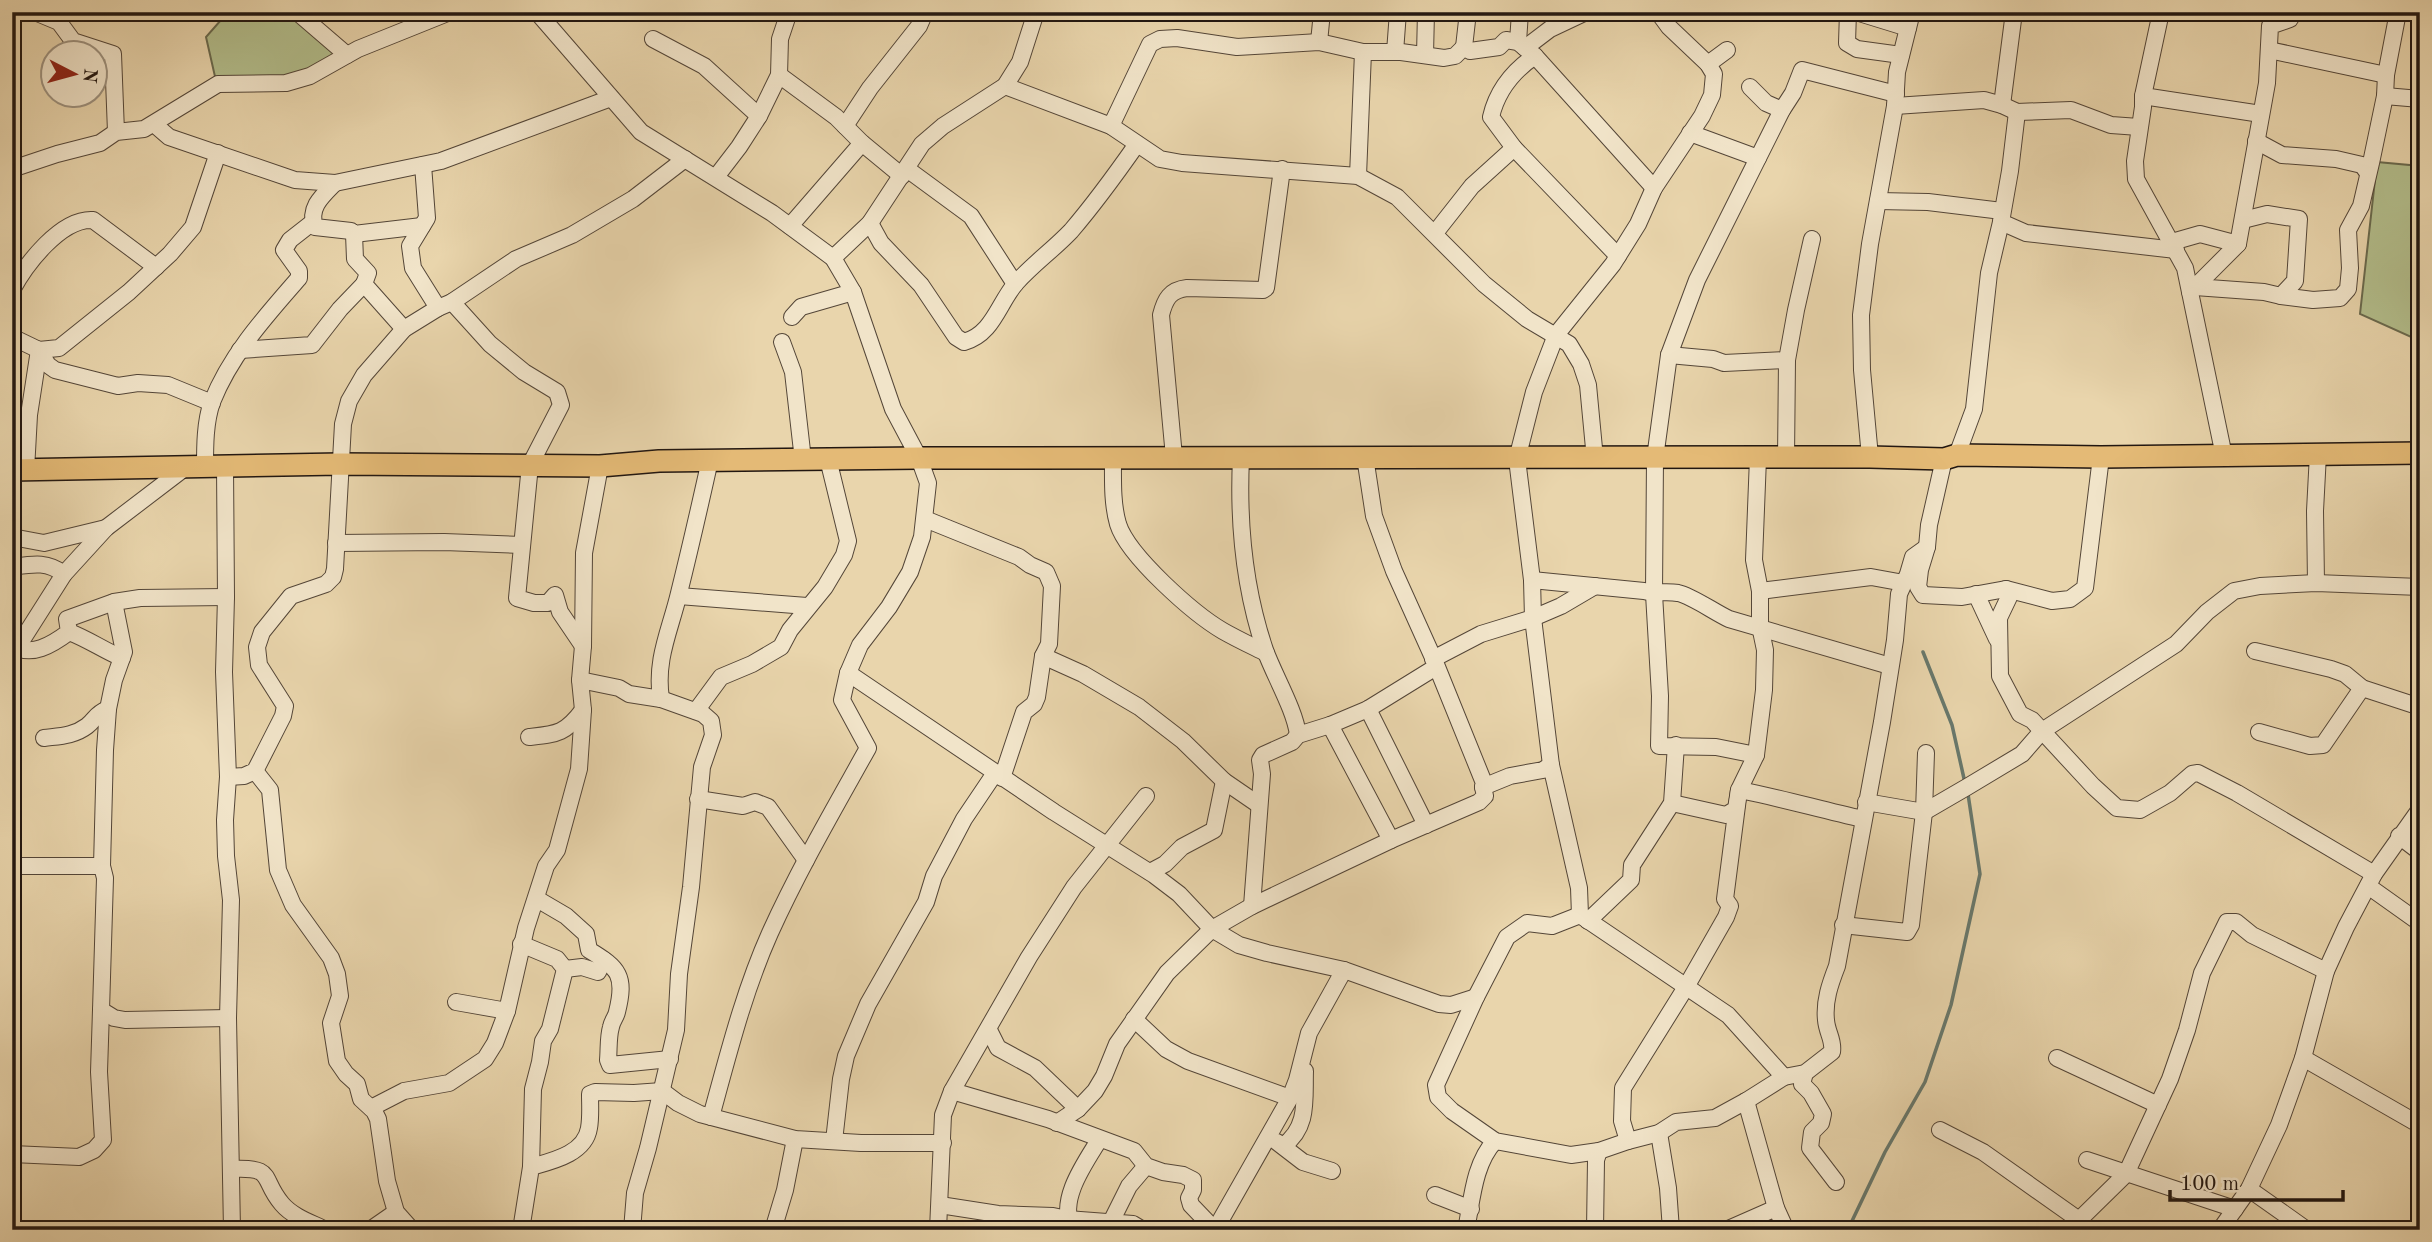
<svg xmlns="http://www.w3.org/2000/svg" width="2432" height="1242" viewBox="0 0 2432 1242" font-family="'Old Standard TT',serif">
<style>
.green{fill:#b3be8c;stroke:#6a6a4e;stroke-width:2}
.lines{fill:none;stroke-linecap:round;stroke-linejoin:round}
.stream{stroke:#68786c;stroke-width:3.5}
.minor-casing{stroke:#544638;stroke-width:18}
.major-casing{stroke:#221711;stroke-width:24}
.minor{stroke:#f1e4c9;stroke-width:16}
.major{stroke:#e4ba76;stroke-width:21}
</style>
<rect width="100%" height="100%" fill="#e9d5ac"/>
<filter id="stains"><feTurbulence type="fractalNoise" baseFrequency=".00286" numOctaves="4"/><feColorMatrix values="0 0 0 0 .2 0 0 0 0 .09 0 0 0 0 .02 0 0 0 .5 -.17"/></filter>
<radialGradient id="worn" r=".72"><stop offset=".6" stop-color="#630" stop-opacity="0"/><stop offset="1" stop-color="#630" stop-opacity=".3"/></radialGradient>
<g class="green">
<polygon points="228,12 294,12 341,55 308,74 216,81 206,37"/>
<polygon points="2377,162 2420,166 2420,341 2360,314"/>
</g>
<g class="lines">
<g class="stream">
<polyline points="1923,652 1952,725 1965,783"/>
<polyline points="1845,1230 1852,1221 1885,1152 1925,1082 1951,1005 1980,874 1968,794"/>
</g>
<g class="minor-casing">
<g id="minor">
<polyline points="35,12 59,22 73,41 113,54 116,132"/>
<polyline points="297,12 347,55"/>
<path d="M 537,12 L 641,132 L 772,213 L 833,258 L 853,292 L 893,409 L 919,458 L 928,483 L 922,537 L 910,572 L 889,607 L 860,645 L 848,673 L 842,700 L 868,748 C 834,809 799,869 770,933 C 744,991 728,1055 711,1117"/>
<polyline points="1848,12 1847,43 1857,49 1901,55"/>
<polyline points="1856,12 1908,28"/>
<polyline points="2161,12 2143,96 2143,107 2135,161 2136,179 2185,268 2224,456"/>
<polyline points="653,39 704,66 759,116"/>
<polyline points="1319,42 1322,12"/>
<polyline points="1518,42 1520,12"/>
<polyline points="1464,47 1468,12"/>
<polyline points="1525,48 1550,29 1586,12"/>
<polyline points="2269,50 2386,75"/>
<polyline points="1395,52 1398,12"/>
<polyline points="1425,55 1426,12"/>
<path d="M 1535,56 C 1513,71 1497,91 1491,117 L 1514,148 L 1618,256"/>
<polyline points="1708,64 1727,50"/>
<polyline points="779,75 836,117 862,143 902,176"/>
<polyline points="1005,86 1111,126 1160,159 1182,163 1358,176 1397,197 1484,284 1527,319 1569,344 1581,364 1588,385 1595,459"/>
<polyline points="1750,87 1766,103 1782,110"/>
<polyline points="2143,96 2261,114"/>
<polyline points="2385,96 2420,99"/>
<polyline points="2002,105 2014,12"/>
<polyline points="1895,106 1984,100 2002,105 2017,112 2071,110 2111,125 2139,127"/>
<polyline points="154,124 169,137 295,180 335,183 441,161 611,98"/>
<polyline points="845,126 870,88 919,26 925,12"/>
<polyline points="1111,126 1150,44 1160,39 1177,38 1237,47 1319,42 1363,52 1401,52 1444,58 1455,56 1464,47 1470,51 1499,47 1506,40 1518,42 1535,56 1654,188"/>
<polyline points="1690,133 1758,158"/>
<polyline points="2256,141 2282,155 2336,159 2362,165 2368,173"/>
<polyline points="423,165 427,218 410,246 413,268 438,308"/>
<polyline points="12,169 57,154 100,143 116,132 144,129 218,84 286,83 310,76 358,49 450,12"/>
<polyline points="907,169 971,216 1015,284"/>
<polyline points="1358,176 1363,52"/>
<polyline points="716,177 739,147 759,116 779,75 780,39 789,12"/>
<path d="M 335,183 C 322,196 308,208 315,227 L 351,231 L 354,234 L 422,226"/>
<polyline points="1878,201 1928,202 2002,211"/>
<polyline points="2001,222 2026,233 2176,250"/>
<path d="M 870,223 L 881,243 L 921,285 L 956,337 L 964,342 C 993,334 998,304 1016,283 C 1033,264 1054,249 1071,231 C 1095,203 1116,174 1137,144"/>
<polyline points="790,226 862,143"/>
<polyline points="1435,233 1472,186 1514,148"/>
<polyline points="354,234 355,259 368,273 364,284 404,329"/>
<polyline points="2172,242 2200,234 2238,244"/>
<polyline points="833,258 870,223 922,144 943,126 1005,86 1020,62 1036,12"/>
<polyline points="2195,287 2264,292 2281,296 2295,281 2299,219 2267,214 2243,220"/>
<path d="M 12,290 C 26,264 61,218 93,220 L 156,267"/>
<polyline points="2190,292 2238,244 2267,83 2270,26 2290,19 2293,12"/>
<polyline points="2281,296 2313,300 2340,298 2348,289 2350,268 2348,230 2361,206 2371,163 2385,96 2386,75 2398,12"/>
<polyline points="452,302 490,344 524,372 557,392 561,405 530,465 517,598 534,603 548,603 555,595 560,612 583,646"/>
<polyline points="792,317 801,307 853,292"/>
<polyline points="12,337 39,350 59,348 129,292 170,254 193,227 218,153"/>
<polyline points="782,342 793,372 803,460"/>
<polyline points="39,350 48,365 55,370 118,386 138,383 168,385 212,403"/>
<polyline points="240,350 312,345 340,309 364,284"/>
<polyline points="1669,355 1713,359 1724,363 1787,360"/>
<polyline points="1957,455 1974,409 1989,273 2001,222 2010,171 2017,112"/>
<path d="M 1174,457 L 1161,315 C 1165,299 1170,290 1187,288 L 1263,290 L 1266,288 L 1282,169"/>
<polyline points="1870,457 1862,370 1861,315 1870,244 1895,106 1897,72 1912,12"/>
<path d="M 1241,458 C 1238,522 1244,588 1265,650 C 1274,675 1295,710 1298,735"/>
<polyline points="1786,458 1787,360 1796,310 1812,239"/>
<path d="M 1113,459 C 1113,480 1112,503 1118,524 C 1128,556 1194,614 1223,631 C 1237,639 1252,646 1266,653"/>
<polyline points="1944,459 1929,525 1927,547 1920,570 1918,587 1923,595 1962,597 2006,589 2052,601 2070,599 2085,588 2101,457"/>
<polyline points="225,466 226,597 224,672 228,777 225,820 226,856 231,900 228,1018 232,1230"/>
<path d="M 205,467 C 205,446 205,422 212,402 C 231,354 266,316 299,278 L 299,271 L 284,250 L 290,240 L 313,222"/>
<polyline points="26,470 29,415 39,350"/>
<polyline points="925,519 1019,557 1030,565 1046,572 1052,586 1049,644 1043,656 1037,697 1034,704 1024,712 1002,778"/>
<polyline points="12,537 44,543 106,528"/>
<polyline points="336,543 444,542 522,545"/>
<path d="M 12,567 C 33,564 47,561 64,574"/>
<path d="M 1532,580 L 1644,591 C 1656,594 1666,591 1678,593 C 1692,596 1714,612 1729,619 L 1890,666"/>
<polyline points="2316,583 2315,511 2318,454"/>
<polyline points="2006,589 2009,597 1999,618 2000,676 2020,714 2032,720 2093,786 2117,808 2140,810 2170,793 2192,774 2198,773 2237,793 2374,874"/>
<polyline points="1760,591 1871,577 1904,583"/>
<polyline points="1976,594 1997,639"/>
<polyline points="679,596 807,606"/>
<polyline points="114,602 124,652 114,680 108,709 105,750 102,866 105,878 101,1010 114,1018 125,1020 228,1018"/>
<path d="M 69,632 C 88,639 103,650 122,658"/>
<path d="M 12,644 C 30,659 53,644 69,632 L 67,619 L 114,602 L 140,598 L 226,597"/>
<polyline points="17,648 64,574 106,528 186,467"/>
<polyline points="2255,651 2331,669 2345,674 2362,688 2420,707"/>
<polyline points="1043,656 1083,674 1139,707 1183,741 1224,781 1259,805"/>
<polyline points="1433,659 1481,634 1533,618 1561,606 1595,586"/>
<polyline points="848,673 1054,812 1154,875 1179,894 1212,929 1239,945 1267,953 1344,970 1439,1004 1451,1005 1476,997"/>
<polyline points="580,680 619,688 629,694 661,699 703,714 711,721 713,735 702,767 691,887 679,974 676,1030 648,1148 635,1193 632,1230"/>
<path d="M 661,699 C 655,659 670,631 679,593 C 690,549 700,505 710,460"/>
<polyline points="1368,709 1426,825"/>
<polyline points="696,711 721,677 752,664 781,647 790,630 825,587 844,555 848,541 828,459"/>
<polyline points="1330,725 1391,840"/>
<polyline points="2259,732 2310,746 2323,745 2362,688"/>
<path d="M 529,737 C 557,734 565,734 583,710"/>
<path d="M 44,738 C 59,736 74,736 87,726 C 96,719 95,714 108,709"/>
<polyline points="1756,755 1716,747 1659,746 1660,696 1654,594 1655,458 1669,355 1697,280 1782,110 1793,93 1802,70 1896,94"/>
<polyline points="255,771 270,790 278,870 293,905 331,958 337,974 340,996 331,1023 337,1061 346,1074 357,1084 361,1099 374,1111 378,1119 387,1181 396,1212 412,1230"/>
<polyline points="228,777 244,776 255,771 283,716 285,706 259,665 257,647 262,632 291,596 326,584 333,577 335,569 343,424 349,401 364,375 404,329 438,308 452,302 516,259 572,235 633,199 685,159"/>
<polyline points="1483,787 1510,776 1543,770 1551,765"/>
<polyline points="698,799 743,806 755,802 768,807 806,860"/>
<polyline points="1866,802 1924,812 1967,787 2022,754 2042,731 2176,644 2207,612 2234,591 2260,586 2316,583 2420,587"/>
<path d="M 1672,803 L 1726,815 L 1736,809 L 1739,790 C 1782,798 1821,810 1863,819"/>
<polyline points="2399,836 2420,852"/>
<polyline points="12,866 102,866"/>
<polyline points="1150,872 1165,864 1182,847 1214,830 1224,781"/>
<polyline points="2368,886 2420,923"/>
<path d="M 537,899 L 566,916 L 586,934 L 589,950 C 619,968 626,976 617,1012 C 616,1017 612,1021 611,1027 C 608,1037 609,1049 608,1060 L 610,1065 L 670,1059"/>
<polyline points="1252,906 1262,774 1260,760 1263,755 1292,742 1298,735 1330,725 1368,709 1436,667"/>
<polyline points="1580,915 1552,926 1527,923 1507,937 1476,997 1436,1085 1438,1097 1452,1111 1495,1141 1571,1155 1599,1151 1628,1141 1622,1121 1623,1088 1686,987 1726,917 1730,906 1725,899 1739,790 1756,755 1764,690 1765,650 1760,626 1760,591 1754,560 1758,458"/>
<polyline points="1580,915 1579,888 1551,765 1533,618 1532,580 1517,459 1534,392 1556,335 1613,264 1638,224 1654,188 1702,116 1712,95 1714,74 1708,64 1669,27 1658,12"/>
<polyline points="1580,915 1728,1015 1784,1077"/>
<polyline points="1588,921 1631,880 1632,865 1672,803 1676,745"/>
<polyline points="1843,925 1907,932 1911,925 1924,812 1926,753"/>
<polyline points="521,944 557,959 565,969 550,1029 543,1041 540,1062 533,1089 531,1167"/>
<polyline points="565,969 582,967 598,972 604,960"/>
<polyline points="456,1002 507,1011"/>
<polyline points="1134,1019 1166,1049 1188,1061 1290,1098"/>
<polyline points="989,1030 998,1048 1035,1068 1078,1109"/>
<polyline points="2057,1058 2158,1105"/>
<polyline points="2303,1058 2420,1125"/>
<polyline points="1805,1073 1802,1084 1811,1093 1823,1114 1821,1123 1812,1132 1810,1148 1836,1182"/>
<polyline points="952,1091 1048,1119 1134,1151 1146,1166 1163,1172 1183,1175 1193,1180 1193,1190 1189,1198 1191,1205 1215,1230"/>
<polyline points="1746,1101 1776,1208 1786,1230"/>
<polyline points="371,1108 404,1091 449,1083 485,1059 495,1043 507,1011 526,928 546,866 557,850 579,769 583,710 580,680 583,646 584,553 600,466"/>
<polyline points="1057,1123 1078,1109 1095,1091 1104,1076 1117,1044 1167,973 1212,929 1252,906 1391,840 1479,802 1485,796 1483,787 1484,783 1435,662 1394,571 1374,516 1365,457"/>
<polyline points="1940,1130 1983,1152 2079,1220"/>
<polyline points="1659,1133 1668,1188 1671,1230"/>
<polyline points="834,1141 841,1079 846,1056 868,1004 926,902 934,876 964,819 995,773"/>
<path d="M 1628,1141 L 1659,1133 L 1676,1122 L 1715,1118 L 1746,1101 L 1784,1077 L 1805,1073 L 1832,1052 C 1834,1040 1827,1033 1826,1020 C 1824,1001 1830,984 1837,966 L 1882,722 L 1895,640 L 1899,594 L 1908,574 L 1913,557 L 1927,547"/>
<polyline points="1277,1142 1303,1162 1332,1171"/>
<path d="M 1283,1146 C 1309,1127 1304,1100 1305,1071"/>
<polyline points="12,1154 79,1157 94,1150 103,1140 99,1072 101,1010"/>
<polyline points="2087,1160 2235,1209"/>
<path d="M 232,1169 C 276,1167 260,1178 282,1204 C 293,1217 312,1223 326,1230"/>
<polyline points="2249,1189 2307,1230"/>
<polyline points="1435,1195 1471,1209"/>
<polyline points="940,1205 998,1214 1053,1216 1067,1219 1133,1224 1143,1230"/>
<polyline points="1111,1222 1129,1186 1146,1166"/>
<path d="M 1072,1227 C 1058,1200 1085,1163 1099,1140"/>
<polyline points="370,1230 396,1212"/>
<path d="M 521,1230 L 531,1167 C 552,1161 585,1154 589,1128 C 591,1117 590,1105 590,1094 L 595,1092 L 634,1093 L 662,1091 L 678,1103 L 700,1114 L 795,1139 L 861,1143 L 943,1143"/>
<polyline points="773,1230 785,1190 795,1139"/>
<polyline points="938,1230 943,1115 952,1091 1029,957 1074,887 1146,796"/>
<polyline points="1215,1230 1290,1098 1297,1080 1309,1033 1344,970"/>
<path d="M 1466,1230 C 1472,1200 1474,1163 1495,1141"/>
<polyline points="1595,1230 1596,1160 1599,1151"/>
<polyline points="1726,1230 1776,1208"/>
<polyline points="2072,1230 2079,1220 2126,1174 2170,1079 2187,1030 2202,973 2227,922 2236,922 2252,935 2326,971"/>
<polyline points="2220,1230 2249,1189 2279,1125 2303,1058 2326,971 2346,927 2374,874 2420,809"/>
</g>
</g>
<g class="major-casing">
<polyline id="major" points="12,470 340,464 600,466 659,461 919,458 1870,457 1944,459 1957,455 2101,457 2420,453"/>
</g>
<use href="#minor" class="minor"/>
<use href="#major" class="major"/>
</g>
<rect width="2432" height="1242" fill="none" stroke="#e9d5ac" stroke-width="42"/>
<rect x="14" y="14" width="2404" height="1214" fill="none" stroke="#221711" stroke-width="3.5"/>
<rect x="21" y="21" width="2390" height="1200" fill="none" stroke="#221711" stroke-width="2"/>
<g transform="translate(74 74) rotate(96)"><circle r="33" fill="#f1e4c9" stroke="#9e927f" stroke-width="2"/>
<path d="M0-5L12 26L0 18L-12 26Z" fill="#8f2418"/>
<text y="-10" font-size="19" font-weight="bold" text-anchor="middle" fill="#221711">N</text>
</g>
<path d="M2170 1190v10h173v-10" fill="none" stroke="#221711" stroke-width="3.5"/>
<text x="2180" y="1190" font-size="21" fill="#221711" stroke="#f1e4c9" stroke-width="5" paint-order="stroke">100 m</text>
<rect width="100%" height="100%" filter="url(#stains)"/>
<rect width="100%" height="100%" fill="url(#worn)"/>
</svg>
